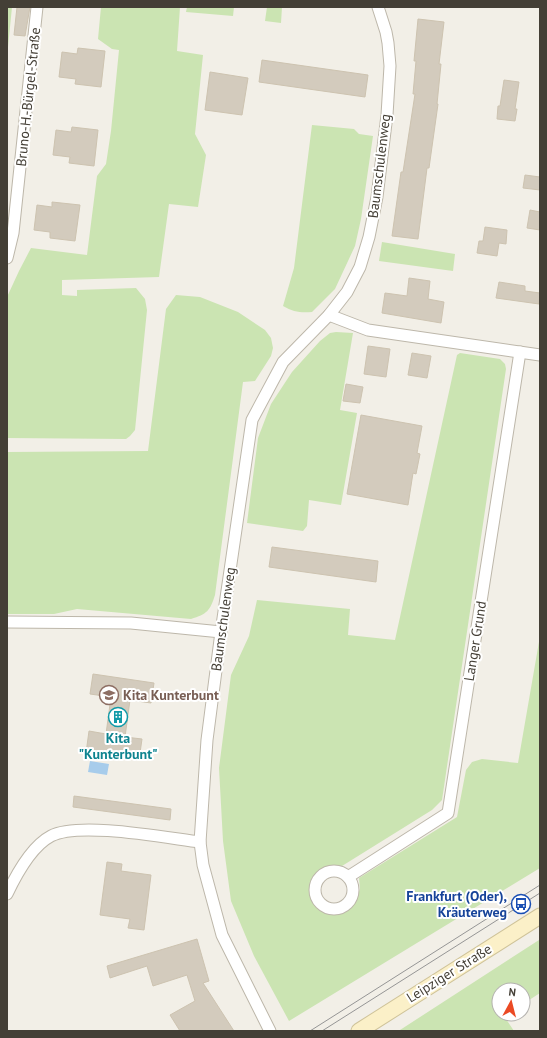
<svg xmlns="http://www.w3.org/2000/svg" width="547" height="1038" viewBox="0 0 547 1038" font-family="'PT Sans',sans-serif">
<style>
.green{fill:#cbe4b2}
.water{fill:#a7cceb}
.building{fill:#d3cbbd;stroke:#cdc3b0}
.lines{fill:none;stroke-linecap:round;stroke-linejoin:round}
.street-casing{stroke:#bdb7aa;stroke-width:13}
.secondary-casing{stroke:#cfc399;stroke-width:17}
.street{stroke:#fff;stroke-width:11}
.secondary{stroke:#fbf0c8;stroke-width:15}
.tram{stroke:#959595;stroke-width:1}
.labels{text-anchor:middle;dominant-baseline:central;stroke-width:4;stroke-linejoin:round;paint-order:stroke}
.street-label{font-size:14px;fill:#443f36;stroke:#fff}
.education-label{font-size:14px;font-weight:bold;fill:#785e54;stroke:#fff;text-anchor:start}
.culture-label{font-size:14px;font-weight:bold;fill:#0d838f;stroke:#fff}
.transit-label{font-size:14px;font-weight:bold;fill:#164399;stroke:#fff;text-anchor:end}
</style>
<rect width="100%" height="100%" fill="#f2efe7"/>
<g class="green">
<polygon points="7,7 12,7 7,57"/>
<polygon points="101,7 180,7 177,51 203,55 195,134 206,155 198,207 169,204 159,277 62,280 62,295 77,296 77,290 136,288 145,299 147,310 135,430 130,436 126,439 7,438 7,297 19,271 31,248 87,255 97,176 106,164 111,131 119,50 112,49 98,39"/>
<polygon points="187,7 234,7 233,16 186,12"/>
<polygon points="267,7 282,7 281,23 265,21"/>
<path d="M 312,125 L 354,129 L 359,134 L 373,136 L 361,219 L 355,246 L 335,289 L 312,312 C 301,313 293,312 283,306 L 294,268 Z"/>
<polygon points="382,242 455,254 453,271 379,261"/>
<path d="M 176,295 L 200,297 L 238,312 L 265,330 L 271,338 L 273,348 L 271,356 L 255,381 L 243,382 L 215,595 C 210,611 207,614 191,619 L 77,609 L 54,614 L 7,614 L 7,452 L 148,451 L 166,309 Z"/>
<polygon points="336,332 353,333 340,410 357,413 341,505 309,500 307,526 303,531 247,523 258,438 271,404 292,372 320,341 330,333"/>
<polygon points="460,353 500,359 505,364 506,369 442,800 432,810 342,866 326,869 314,877 311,894 314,904 330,913 344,911 356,901 360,889 359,878 457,817 466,770 472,762 482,759 518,763 540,636 540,868 289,1021 254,956 231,901 223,841 219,768 231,675 249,636 257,600 350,609 348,635 395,640 457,355"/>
<polygon points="539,940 540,942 540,993 523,1004 523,990 499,990 499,1014 507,1014 504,1016 514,1031 401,1031 400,1030"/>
</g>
<polygon class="water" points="90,761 109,764 107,775 88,772"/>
<g class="building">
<polygon points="17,7 30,7 25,36 14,35"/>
<polygon points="418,19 444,22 439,64 441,64 437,104 438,104 429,168 427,168 418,239 392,236 401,172 403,172 415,94 413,94 416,61 414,61"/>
<polygon points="78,48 105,51 101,87 75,84 76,79 59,77 62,52 77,54"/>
<polygon points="262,60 368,75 365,97 259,82"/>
<polygon points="210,72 248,78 242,115 205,110"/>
<polygon points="504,80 519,82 515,109 517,109 515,121 497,119 498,106 500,106"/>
<polygon points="72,127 98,130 94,166 69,163 70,157 53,155 56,130 71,132"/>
<polygon points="525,175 540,177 540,190 523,188"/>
<polygon points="52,202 80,205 75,241 50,238 50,232 34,230 37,205 52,207"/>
<polygon points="530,210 540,212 540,230 527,228"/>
<polygon points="485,227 507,230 506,244 499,243 497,256 477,253 479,241 483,241"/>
<polygon points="409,278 430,281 428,299 444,302 441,323 382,313 385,293 407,296"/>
<polygon points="499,282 525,286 525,291 540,293 539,304 496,298"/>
<polygon points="368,346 390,349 386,377 364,374"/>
<polygon points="412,353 431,356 427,378 408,375"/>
<polygon points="346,384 363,387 360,403 343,401"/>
<polygon points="361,415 422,426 417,453 420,454 416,474 413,473 408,505 347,494"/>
<polygon points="272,547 378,561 376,582 269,567"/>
<polygon points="93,674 154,683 151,703 130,700 125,737 142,739 139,760 86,753 89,731 106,734 111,697 90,694"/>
<polygon points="74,796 171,809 170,820 73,807"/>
<polygon points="107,862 122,864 121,871 151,875 144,930 128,928 130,919 100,915"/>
<polygon points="197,939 209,981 203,983 234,1031 180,1031 170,1015 195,1001 187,975 153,986 147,966 110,978 107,966"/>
</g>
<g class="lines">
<g class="street-casing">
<g id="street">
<polyline points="7,258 13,233 37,7"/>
<polyline points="329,315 368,330 540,355"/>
<polyline points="7,622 131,623 221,632"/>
<circle cx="334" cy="890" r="19"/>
<polyline points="348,877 448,813 520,352"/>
<path d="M 7,894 C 16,875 32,846 51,836 C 79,821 167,838 200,842"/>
<polyline points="270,1031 222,935 203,865 200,842 207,740 221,632 252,420 283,362 329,315 347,292 360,267 369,237 377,197 387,115 390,66 388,43 386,32 378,7"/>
</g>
</g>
<g class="secondary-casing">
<polyline id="secondary" points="359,1031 540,916"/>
</g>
<use href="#street" class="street"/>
<use href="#secondary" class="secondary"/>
<g class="tram">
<polyline points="310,1031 540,885"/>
<polyline points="322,1031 540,893"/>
</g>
</g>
<defs>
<g id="school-ring" transform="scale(1)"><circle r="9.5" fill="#fff" stroke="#8d6e63" stroke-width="1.5"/><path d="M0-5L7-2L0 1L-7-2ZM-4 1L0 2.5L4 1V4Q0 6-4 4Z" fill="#8d6e63"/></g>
<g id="building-ring" transform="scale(1)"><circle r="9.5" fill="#fff" stroke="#0f9aa8" stroke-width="1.5"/><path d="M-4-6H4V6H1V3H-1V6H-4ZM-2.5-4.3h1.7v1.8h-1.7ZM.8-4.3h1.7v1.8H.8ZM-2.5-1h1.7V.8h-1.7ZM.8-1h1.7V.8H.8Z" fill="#0f9aa8"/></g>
<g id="bus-ring" transform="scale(1)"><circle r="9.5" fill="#fff" stroke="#1a4fb4" stroke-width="1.5"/><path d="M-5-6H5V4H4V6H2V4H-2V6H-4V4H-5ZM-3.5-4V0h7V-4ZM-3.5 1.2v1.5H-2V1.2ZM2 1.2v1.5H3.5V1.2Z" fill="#1a4fb4"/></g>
</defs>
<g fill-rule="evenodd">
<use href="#school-ring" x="109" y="695"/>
<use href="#building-ring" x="118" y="717"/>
<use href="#bus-ring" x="521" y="904"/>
</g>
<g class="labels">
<g class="street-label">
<text transform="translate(28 97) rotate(-84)">Bruno-H.-Bürgel-Straße</text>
<text transform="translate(379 166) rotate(-83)">Baumschulenweg</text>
<text transform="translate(223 619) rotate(-82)">Baumschulenweg</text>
<text transform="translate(475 641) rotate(-81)">Langer Grund</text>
<text transform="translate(449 973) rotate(-32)">Leipziger Straße</text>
</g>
<g class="education-label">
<text x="123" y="695">Kita Kunterbunt</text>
</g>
<g class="culture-label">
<text x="118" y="738">Kita<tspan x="118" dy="16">"Kunterbunt"</tspan></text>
</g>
<g class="transit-label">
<text x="507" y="896">Frankfurt (Oder),<tspan x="507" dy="16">Kräuterweg</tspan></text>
</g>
</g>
<rect width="547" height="1038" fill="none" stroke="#443f36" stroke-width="16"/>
<g transform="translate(511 1002) rotate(7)"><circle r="19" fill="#ffffff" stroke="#b4b2af"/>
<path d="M0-3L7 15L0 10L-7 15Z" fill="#eb4a24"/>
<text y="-6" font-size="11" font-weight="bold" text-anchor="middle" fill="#443f36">N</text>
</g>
</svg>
